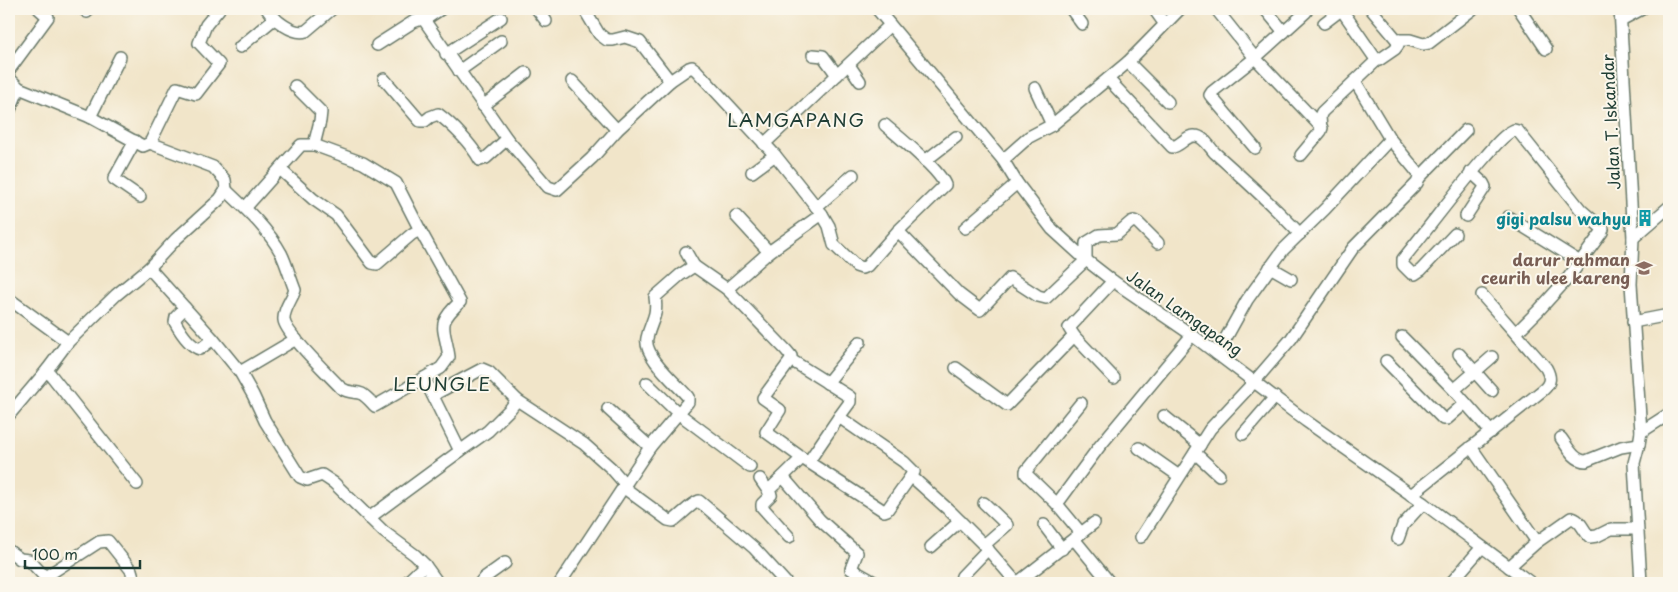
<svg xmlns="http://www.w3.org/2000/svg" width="1678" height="592" viewBox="0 0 1678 592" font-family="'Playpen Sans',sans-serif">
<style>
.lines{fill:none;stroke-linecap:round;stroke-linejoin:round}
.minor-casing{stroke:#687868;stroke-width:14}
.minor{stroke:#fff;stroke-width:11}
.labels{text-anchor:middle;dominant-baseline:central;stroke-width:4;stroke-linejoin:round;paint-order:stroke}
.street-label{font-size:16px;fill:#1f3d34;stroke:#fbf7ec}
.culture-label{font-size:16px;font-weight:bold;fill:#0d838f;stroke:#fbf7ec;text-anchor:end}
.education-label{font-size:16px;font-weight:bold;fill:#785e54;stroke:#fbf7ec;text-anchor:end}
.quarter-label{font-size:19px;letter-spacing:1px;fill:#1f3d34;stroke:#fbf7ec}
</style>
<rect width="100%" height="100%" fill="#fbf7ec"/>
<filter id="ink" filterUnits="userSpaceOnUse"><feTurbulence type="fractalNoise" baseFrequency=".02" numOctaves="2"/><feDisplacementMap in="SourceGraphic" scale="10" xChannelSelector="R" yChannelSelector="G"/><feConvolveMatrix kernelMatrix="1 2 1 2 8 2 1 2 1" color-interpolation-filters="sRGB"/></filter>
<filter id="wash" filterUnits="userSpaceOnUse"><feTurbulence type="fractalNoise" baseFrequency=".0096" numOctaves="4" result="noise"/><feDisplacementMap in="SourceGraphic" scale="20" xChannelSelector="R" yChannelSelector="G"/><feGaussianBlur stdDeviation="1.12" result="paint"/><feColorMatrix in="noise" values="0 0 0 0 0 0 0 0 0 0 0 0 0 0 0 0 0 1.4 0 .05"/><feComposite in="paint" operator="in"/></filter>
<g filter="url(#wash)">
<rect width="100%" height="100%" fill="#f1e5c9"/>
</g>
<g filter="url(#ink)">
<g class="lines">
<g class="minor-casing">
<g id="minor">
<polyline points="83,9 87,12"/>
<path d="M 267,9 C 274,20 293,35 306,31 L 332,9"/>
<polyline points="537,9 546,21"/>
<path d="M 584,9 L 599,34 L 607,40 L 613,40 L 625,37 L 640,42 L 670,81 L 689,68 L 692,67 L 696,70 L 775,155 L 822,214 L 829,226 L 834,245 L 856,266 L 862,268 L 867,266 L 898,231 L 945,185 C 939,169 899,137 885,125"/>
<polyline points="877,9 1003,160 1017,183 1052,229 1086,260 1113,281 1192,335 1306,421 1423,503 1531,583"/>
<polyline points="1071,9 1082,24"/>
<polyline points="1154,9 1164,23"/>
<polyline points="1216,9 1255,58 1212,92 1210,95 1255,148"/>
<polyline points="1265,9 1284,32"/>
<polyline points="1341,9 1375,58 1379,60 1395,49 1398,45 1397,40 1371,9"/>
<polyline points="1519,9 1546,49"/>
<polyline points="1620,9 1633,238 1631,284 1641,432 1639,444 1634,463 1641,583"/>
<polyline points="1306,12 1255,58 1322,128"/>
<polyline points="1621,20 1642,9"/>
<polyline points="1324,23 1341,10"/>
<polyline points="1397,40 1410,40 1423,44 1429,43 1473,9"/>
<polyline points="377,45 413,22 430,16"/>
<polyline points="240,47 275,18"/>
<polyline points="446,54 501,18"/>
<polyline points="813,55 823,56 837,75"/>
<polyline points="1128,62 1168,102"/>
<polyline points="849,65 860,81"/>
<polyline points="9,70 48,17 39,9"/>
<polyline points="459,71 501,41"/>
<polyline points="9,78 19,88 90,117 143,146 150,143 213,167 225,180 226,190 220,199 176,239 149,268 116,295 68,342 47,370 9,415"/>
<path d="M 384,79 L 420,121 L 425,121 L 430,117 L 438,114 C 453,125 471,144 480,160 L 486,158 L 507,139 L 424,20 L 441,9"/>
<path d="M 1108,79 L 1172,147 C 1181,146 1186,135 1195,136 C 1204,136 1210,148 1215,153 C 1244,179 1273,205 1300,234"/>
<polyline points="572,81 617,130"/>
<polyline points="1355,81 1390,139"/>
<polyline points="295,86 321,112 320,121 314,145"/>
<polyline points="1035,88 1052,125"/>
<polyline points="483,106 526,73"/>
<polyline points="9,112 19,88"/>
<polyline points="90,117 120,57"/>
<polyline points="507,139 548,187 557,190 592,158 617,130 670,81"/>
<polyline points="135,141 114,179 140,197"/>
<polyline points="150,143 177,88 196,94 219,64 199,43 206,25 219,9"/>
<polyline points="764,144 890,25"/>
<polyline points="1301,155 1321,131 1320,116 1322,112 1377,60"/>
<polyline points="1003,160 1029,137 1052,125 1128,62 1180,9"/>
<polyline points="925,161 956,137"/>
<polyline points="280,169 313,199 336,215 372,263 377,264 412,234 420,230"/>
<polyline points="752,172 775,155"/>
<polyline points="1419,178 1466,130"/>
<path d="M 226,190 C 245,208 268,229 281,253 C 287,265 290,278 295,290 C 292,299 283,310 284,320 C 285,333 330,376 341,388 C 350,394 354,391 362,394 C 367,397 371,402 375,406 L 424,378"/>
<polyline points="816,207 853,175"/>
<path d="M 245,208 L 301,145 L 314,145 L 363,163 L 396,183 L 420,230 L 460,302 C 435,325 445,327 449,357 L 441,368 L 424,378 L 460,451 L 369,518"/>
<polyline points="736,216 769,252"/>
<polyline points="1466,216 1485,187 1483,183 1471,172"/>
<polyline points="1508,217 1580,262"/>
<polyline points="965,228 1017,183"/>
<polyline points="898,231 959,294 980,310 1010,278 1038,296 1046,298 1086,260 1086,243 1099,235 1117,234 1131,222 1134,221 1138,223 1158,243"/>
<path d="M 1455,234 L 1421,270 L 1415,274 L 1411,273 L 1403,265 L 1403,259 C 1431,225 1457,189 1486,156 C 1494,147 1503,135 1514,130 L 1518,131 L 1581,210 L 1603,229 L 1602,232 L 1569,277 L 1539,310 L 1516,333"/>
<polyline points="1633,238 1669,207"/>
<polyline points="686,252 694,266"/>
<polyline points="1270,267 1291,279"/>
<polyline points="149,268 213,339 240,372 253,395 265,421 300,477 307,480 322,475 334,483 384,532 415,555 425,565 438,583"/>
<polyline points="727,289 769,252 822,214"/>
<polyline points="9,299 68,342"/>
<path d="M 185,308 L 176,317 L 175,322 C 180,331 189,346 200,349 L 213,339"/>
<polyline points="1633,322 1669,315"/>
<polyline points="1074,336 1114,378"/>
<polyline points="1402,337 1454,390 1491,432"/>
<polyline points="1459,354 1492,391"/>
<polyline points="791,360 763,398 780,410 766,432 802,458 884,511 887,510 911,476 951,512 984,545 1017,583"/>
<polyline points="1386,361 1443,419 1447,419 1465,403"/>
<polyline points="956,368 1007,405 1074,336 1069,328 1113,281"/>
<polyline points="47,370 137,484"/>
<polyline points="240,372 296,339"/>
<polyline points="647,383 678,413 750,467"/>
<polyline points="827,383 860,342"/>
<polyline points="1454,390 1492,357"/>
<polyline points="433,395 482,369 489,372 517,400 584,444 611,468 625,484"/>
<polyline points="1081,403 1026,471 1026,474 1057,504 1081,533"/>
<polyline points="608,409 650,447"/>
<polyline points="1164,416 1200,445"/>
<polyline points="1641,432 1669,414"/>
<polyline points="1243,434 1275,397"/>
<path d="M 1561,438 C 1567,446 1574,461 1586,461 L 1621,447 L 1639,444"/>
<polyline points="1471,447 1537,542"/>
<polyline points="1139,448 1179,476"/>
<polyline points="460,451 488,431 510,409 517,400"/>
<polyline points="1195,453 1219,475"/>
<polyline points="809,461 839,417 904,462 914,472 911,476"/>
<polyline points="783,477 820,520 857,553 851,569 876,583"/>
<polyline points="760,479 771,495 762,504 762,507 789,537"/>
<path d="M 623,487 L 668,520 L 673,521 C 680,516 692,503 699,501 L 754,548 L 786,583"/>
<polyline points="769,490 802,458"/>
<path d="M 1411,495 L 1543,390 C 1551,383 1551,377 1546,368 L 1482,295"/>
<polyline points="984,503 1007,525 984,545"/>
<polyline points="1057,504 1099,447 1192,335"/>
<polyline points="1044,525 1062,549"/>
<polyline points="1141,537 1210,429 1254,382 1291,339 1353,248 1417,183 1419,178 1418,173 1390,139 1325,209 1283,250 1247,300 1217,354"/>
<polyline points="1074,539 1110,583"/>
<polyline points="1398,539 1403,525 1423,503"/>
<polyline points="931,547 960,521"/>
<polyline points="9,551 20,559 29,560 45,577 99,542 108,541 131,570 134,580 133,583"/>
<path d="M 1509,567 L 1537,542 L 1571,518 C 1581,519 1583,531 1590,537 L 1597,536 L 1611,529 L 1637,529"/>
<polyline points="406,583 425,565"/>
<polyline points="480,583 484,578 505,563"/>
<path d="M 560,583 L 650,447 L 688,402 L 688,397 C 677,384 643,356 647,338 C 651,320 658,317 655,297 L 680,275 L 694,266 L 727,289 L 786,350 L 791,356 L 791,360 L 850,397 L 850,402 L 839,417"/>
<polyline points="964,583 961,580 962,576 988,549"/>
<polyline points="1017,583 1094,523"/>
<polyline points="1451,583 1482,547"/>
</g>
</g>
<use href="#minor" class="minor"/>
</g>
</g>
<defs>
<g id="building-bare" transform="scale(1.35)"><path d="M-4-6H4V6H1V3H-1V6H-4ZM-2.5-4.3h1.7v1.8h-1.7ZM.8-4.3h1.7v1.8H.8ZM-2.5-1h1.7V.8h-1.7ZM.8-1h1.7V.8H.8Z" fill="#0f9aa8" stroke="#fbf7ec" stroke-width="2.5" paint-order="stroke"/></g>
<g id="school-bare" transform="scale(1.35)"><path d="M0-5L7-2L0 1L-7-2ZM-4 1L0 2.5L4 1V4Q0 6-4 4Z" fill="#8d6e63" stroke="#fbf7ec" stroke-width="2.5" paint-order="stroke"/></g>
</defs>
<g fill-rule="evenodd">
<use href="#building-bare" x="1645" y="218"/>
<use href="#school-bare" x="1644" y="268"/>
</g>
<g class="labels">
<g class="street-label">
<text transform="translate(1610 122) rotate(-93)">Jalan T. Iskandar</text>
<text transform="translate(1185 312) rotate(35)">Jalan Lamgapang</text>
</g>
<g class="culture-label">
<text x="1631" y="218">gigi palsu wahyu</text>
</g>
<g class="education-label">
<text x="1630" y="259">darur rahman<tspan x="1630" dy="18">ceurih ulee kareng</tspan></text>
</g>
<g class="quarter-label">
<text x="796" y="119">LAMGAPANG</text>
<text x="442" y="383">LEUNGLE</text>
</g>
</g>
<rect width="1678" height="592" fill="none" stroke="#fbf7ec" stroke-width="30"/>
<path d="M25 560v8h115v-8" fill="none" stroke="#1f3d34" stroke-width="2.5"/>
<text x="32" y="560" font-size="15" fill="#1f3d34" stroke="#fbf7ec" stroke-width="4" paint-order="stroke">100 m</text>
</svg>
